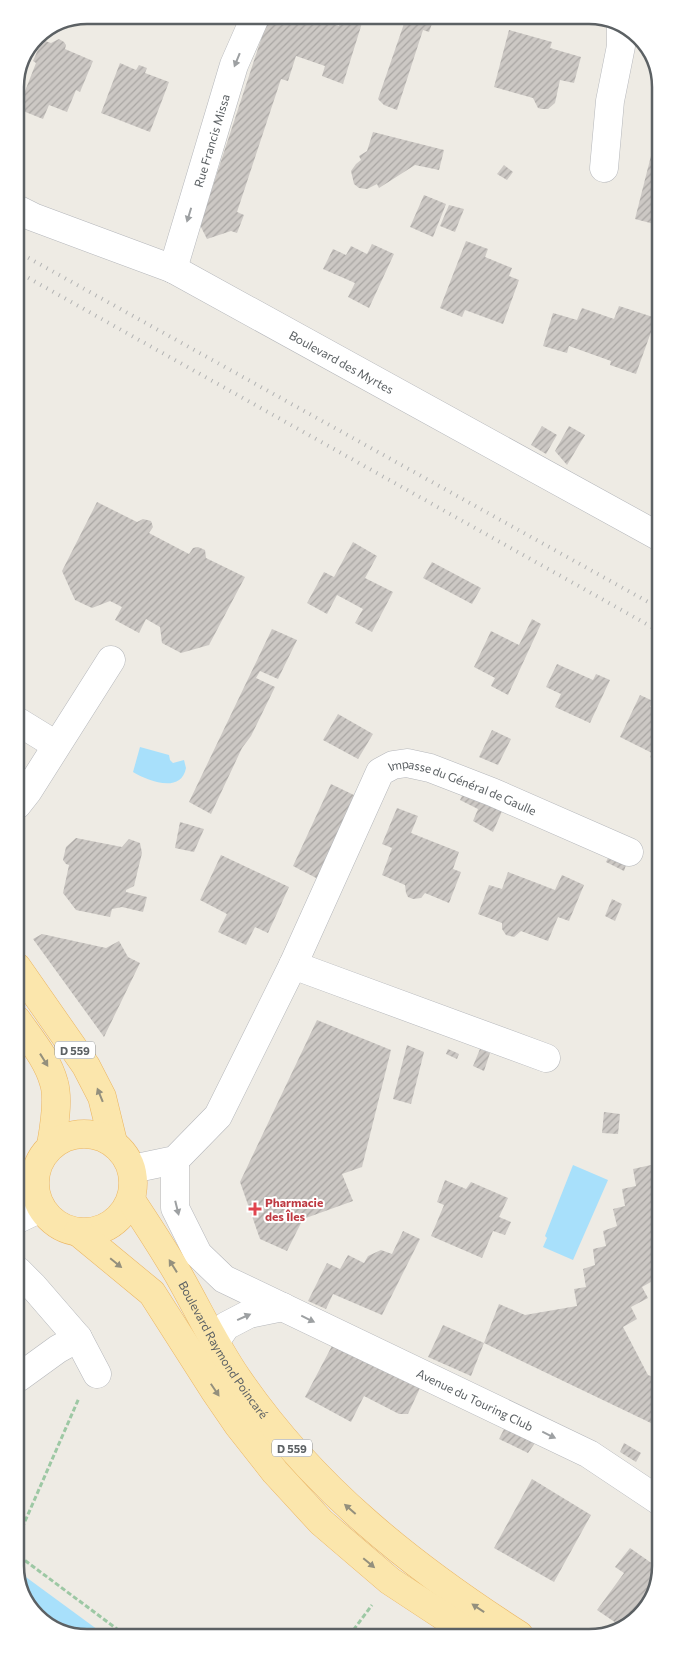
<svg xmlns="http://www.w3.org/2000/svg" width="676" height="1653" viewBox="0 0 676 1653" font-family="Commissioner,sans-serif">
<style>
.water{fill:#a8e0fb}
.building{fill:url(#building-hatch)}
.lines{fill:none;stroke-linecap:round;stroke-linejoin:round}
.minor-casing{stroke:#b5b7bb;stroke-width:29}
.major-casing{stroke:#ebb561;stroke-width:29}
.path{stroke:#9dc8a4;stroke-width:3;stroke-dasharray:5 2.5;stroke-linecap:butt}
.minor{stroke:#fff;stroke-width:28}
.major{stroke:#fbe6ac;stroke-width:28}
.rail{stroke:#b3b4b4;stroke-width:4;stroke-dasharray:1 6;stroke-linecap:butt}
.oneway{fill:#9da0a2}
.oneway2{fill:#94907d}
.health-dot{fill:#e0444e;stroke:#fff;stroke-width:2}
.labels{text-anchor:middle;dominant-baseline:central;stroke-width:4;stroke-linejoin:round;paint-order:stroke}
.shield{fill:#fff;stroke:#8d9092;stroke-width:1}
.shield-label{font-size:11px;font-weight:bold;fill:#5c6164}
.street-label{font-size:12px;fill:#5c6164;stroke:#fff}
.health-label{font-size:12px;font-weight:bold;fill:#be3a42;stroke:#fff;text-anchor:start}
.rim{fill:none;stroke:#5c6164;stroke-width:2.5}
</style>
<defs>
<pattern id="building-hatch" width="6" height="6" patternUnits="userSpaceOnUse" patternTransform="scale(1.25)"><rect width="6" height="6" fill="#ccc8c4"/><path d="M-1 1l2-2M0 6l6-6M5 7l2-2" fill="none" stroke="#a9a6a3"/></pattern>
</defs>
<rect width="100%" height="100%" fill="#eeebe4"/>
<g class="water">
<path d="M 140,747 L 169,755 L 170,760 L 173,763 L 184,760 L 186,768 C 181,794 148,781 133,772 Z"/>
<polygon points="573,1165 608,1180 573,1260 543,1247 547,1238 545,1236"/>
<polygon points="19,1572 109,1638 82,1638 43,1623 19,1589"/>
</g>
<g class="building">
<polygon points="269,15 303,15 339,26 342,15 362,23 343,84 322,76 325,66 296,56 288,81 281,79 237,212 244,215 237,233 231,231 207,239 200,225"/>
<polygon points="407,15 427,15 434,18 429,32 423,30 397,110 384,105 378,99"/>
<polygon points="509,30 552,42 550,48 581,57 574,83 560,80 555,103 548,109 542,109 538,108 533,98 494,87"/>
<polygon points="59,39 64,42 66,45 65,49 93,61 80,92 76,90 67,112 49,105 43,119 18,109 36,63 33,61 42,40 51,43"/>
<polygon points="120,63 136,70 139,65 147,68 145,73 169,82 150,132 101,113"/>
<polygon points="373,132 444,150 439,170 415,165 379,188 377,184 367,189 359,188 354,184 351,171 356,164 361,160 359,156 367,151"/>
<polygon points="656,136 657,136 658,225 635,219"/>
<polygon points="504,165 513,172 507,180 497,174"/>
<polygon points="424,195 446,204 433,237 410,227"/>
<polygon points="449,205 464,209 455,232 440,226"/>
<polygon points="466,241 488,249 485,257 512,268 509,276 519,280 503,324 465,310 462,317 440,308"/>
<polygon points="372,244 394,254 369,308 348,297 355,283 323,269 333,249 346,255 351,246 367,254"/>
<polygon points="619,306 656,318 636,374 610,365 611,361 569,346 567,353 543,346 553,313 577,320 582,308 614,319"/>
<polygon points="542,426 557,435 546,454 531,445"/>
<polygon points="569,426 585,435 567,465 555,451"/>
<polygon points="97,502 137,522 143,519 151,521 153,527 149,533 189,554 193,548 198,547 205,550 206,558 245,577 209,645 181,653 162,643 160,627 146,619 139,633 115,620 122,607 110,601 92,608 75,600 62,571"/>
<polygon points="353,542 377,556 365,578 393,592 372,632 355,623 363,609 337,595 327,614 307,603 324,572 334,577"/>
<polygon points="432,562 481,588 472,604 423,578"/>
<polygon points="532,619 541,624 508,695 491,686 495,678 474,667 491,631 519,645"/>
<polygon points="272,629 297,640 278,679 260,671 256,678 275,687 251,736 242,748 211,814 189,802"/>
<polygon points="557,664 593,680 596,674 610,680 590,723 555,707 561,694 546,687"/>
<polygon points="640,695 653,701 650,707 659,712 659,765 654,763 657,756 655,755 653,759 650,757 652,753 620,737"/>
<polygon points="338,714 373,734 358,759 323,740"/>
<polygon points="492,730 511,739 498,765 479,757"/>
<polygon points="331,784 358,797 320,880 293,866"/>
<polygon points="464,792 503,809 493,832 473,821 478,809 460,800"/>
<polygon points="397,808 418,816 411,833 459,852 453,869 461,872 449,903 425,893 421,898 413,899 408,897 406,893 405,885 382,875 392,848 382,844"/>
<polygon points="180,822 204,829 194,852 175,848"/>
<polygon points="76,838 122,847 129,839 140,843 142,853 134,886 126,890 126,892 147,897 143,912 122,907 112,909 110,917 76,910 63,893 69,865 66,864 63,860 66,847"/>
<polygon points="610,854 627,862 624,871 606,862"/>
<polygon points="221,855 289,887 268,933 255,927 246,945 218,932 227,914 200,900"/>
<polygon points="508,872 555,890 562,875 584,885 569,921 558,917 548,941 521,931 514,937 506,935 502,929 502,923 478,914 489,885 502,889"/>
<polygon points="612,899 622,904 615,921 605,916"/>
<polygon points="42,934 106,948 119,941 128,957 140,963 104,1037 33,939"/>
<polygon points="317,1020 391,1050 362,1167 342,1174 353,1201 303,1219 287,1251 260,1239 240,1182"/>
<polygon points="407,1045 424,1052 411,1104 393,1099"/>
<polygon points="448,1049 459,1054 457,1059 446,1054"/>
<polygon points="480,1049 490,1053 484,1071 473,1066"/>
<polygon points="604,1112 620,1114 618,1134 602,1133"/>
<polygon points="660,1163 660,1262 652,1267 658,1278 642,1287 648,1298 631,1307 637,1319 623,1327 648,1375 661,1380 661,1413 655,1425 484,1343 499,1304 525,1315 577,1306 574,1289 586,1287 583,1269 595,1265 593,1249 606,1246 603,1231 617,1226 613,1209 625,1206 622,1189 636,1186 633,1169"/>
<polygon points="445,1180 466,1189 471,1182 508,1198 499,1217 511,1222 505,1235 493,1231 482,1258 431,1236 444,1205 437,1202"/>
<polygon points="403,1231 420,1239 382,1315 333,1294 326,1309 308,1301 327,1263 340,1269 348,1255 364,1263 368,1256 381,1250 392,1254"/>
<polygon points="443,1325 484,1343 471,1376 428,1357"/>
<polygon points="333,1344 420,1388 408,1414 399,1414 364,1396 351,1422 305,1397"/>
<polygon points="504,1429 535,1443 528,1453 499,1439"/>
<polygon points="624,1443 641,1453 636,1462 620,1452"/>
<polygon points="532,1479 591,1515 554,1582 494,1548"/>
<polygon points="630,1548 660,1569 646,1610 622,1627 597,1610 624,1573 615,1567"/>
</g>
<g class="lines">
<g class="minor-casing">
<g id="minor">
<polyline points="604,168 610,101 621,46 621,25"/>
<path id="s1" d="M 15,208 L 33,217 L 173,269 L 658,536"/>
<path id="s2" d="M 173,269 L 234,65 L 256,15"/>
<polyline points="17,721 56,745"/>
<polyline points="17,805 28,791 111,660"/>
<polyline points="293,965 546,1058"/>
<path id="s3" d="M 175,1160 L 175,1208 L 198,1254 L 224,1279 L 589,1454 L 661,1502"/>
<path id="s4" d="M 132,1169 L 175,1160 L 218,1116 L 293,965 L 380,772 L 393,765 L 407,763 L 430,768 L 492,792 L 629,852"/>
<polyline points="18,1219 41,1208"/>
<polyline points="18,1271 33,1286 78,1338 97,1374"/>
<polyline points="215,1342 226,1326 249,1314 283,1307"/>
<polyline points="18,1378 58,1349 78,1338"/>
</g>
</g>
<g class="major-casing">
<g id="major">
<polyline points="17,967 86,1066 102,1097 113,1142"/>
<path d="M 17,1020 C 31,1040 48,1060 54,1083 C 59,1100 54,1128 51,1145"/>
<circle cx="84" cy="1183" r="49"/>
<path id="s5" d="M 131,1200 C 147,1224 163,1249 178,1274 C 198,1309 215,1346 238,1379 C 312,1487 410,1565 519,1635"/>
<polyline points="78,1232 152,1293 214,1390 238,1425 275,1472 321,1522 390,1581 472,1635"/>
</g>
</g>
<g class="path">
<polyline points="19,1535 79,1398"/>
<polyline points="19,1556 129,1638"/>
<polyline points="349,1636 372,1605"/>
</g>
<use href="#minor" class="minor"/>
<use href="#major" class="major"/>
<g class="rail">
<polyline points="16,251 659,608"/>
<polyline points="16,271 659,631"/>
</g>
</g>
<defs><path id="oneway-solid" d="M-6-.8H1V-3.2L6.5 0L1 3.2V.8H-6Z" transform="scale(1.25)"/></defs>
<g class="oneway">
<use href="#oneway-solid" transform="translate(237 60) rotate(112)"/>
<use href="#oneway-solid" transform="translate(189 215) rotate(107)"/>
<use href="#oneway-solid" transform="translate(177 1208) rotate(76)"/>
<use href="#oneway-solid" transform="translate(244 1317) rotate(-24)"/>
<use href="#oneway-solid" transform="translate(308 1319) rotate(26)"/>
<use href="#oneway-solid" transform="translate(549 1435) rotate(26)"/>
</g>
<g class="oneway2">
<use href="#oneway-solid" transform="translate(44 1060) rotate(58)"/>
<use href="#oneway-solid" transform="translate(100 1095) rotate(-112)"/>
<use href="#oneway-solid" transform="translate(116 1263) rotate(39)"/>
<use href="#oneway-solid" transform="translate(173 1266) rotate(-122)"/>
<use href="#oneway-solid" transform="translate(215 1390) rotate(56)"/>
<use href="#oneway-solid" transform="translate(350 1509) rotate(-139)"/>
<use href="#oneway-solid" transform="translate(369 1563) rotate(40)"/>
<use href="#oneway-solid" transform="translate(478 1608) rotate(-146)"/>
</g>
<path class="health-dot" d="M252.5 1201.5h5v5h5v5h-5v5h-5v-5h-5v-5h5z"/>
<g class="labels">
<g class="shield">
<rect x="55" y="1041.5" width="40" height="17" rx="4"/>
<rect x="272" y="1439.5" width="40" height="17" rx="4"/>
</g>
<g class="shield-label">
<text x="75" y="1050">D 559</text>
<text x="292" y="1448">D 559</text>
</g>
<g class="street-label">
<text stroke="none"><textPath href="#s2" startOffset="134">Rue Francis Missa</textPath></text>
<text stroke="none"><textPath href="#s1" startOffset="362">Boulevard des Myrtes</textPath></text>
<text stroke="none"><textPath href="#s4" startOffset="574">Impasse du Général de Gaulle</textPath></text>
<text stroke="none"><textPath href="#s5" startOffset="176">Boulevard Raymond Poincaré</textPath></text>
<text stroke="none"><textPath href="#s3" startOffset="414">Avenue du Touring Club</textPath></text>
</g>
<g class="health-label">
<text x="265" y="1202">Pharmacie<tspan x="265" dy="14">des Îles</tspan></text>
</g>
</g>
<path d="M0 0H676V1653H0ZM87 24H589A63 63 0 0 1 652 87V1566A63 63 0 0 1 589 1629H87A63 63 0 0 1 24 1566V87A63 63 0 0 1 87 24Z" fill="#fff" fill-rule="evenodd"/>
<path class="rim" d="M87 24H589A63 63 0 0 1 652 87V1566A63 63 0 0 1 589 1629H87A63 63 0 0 1 24 1566V87A63 63 0 0 1 87 24Z"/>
</svg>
